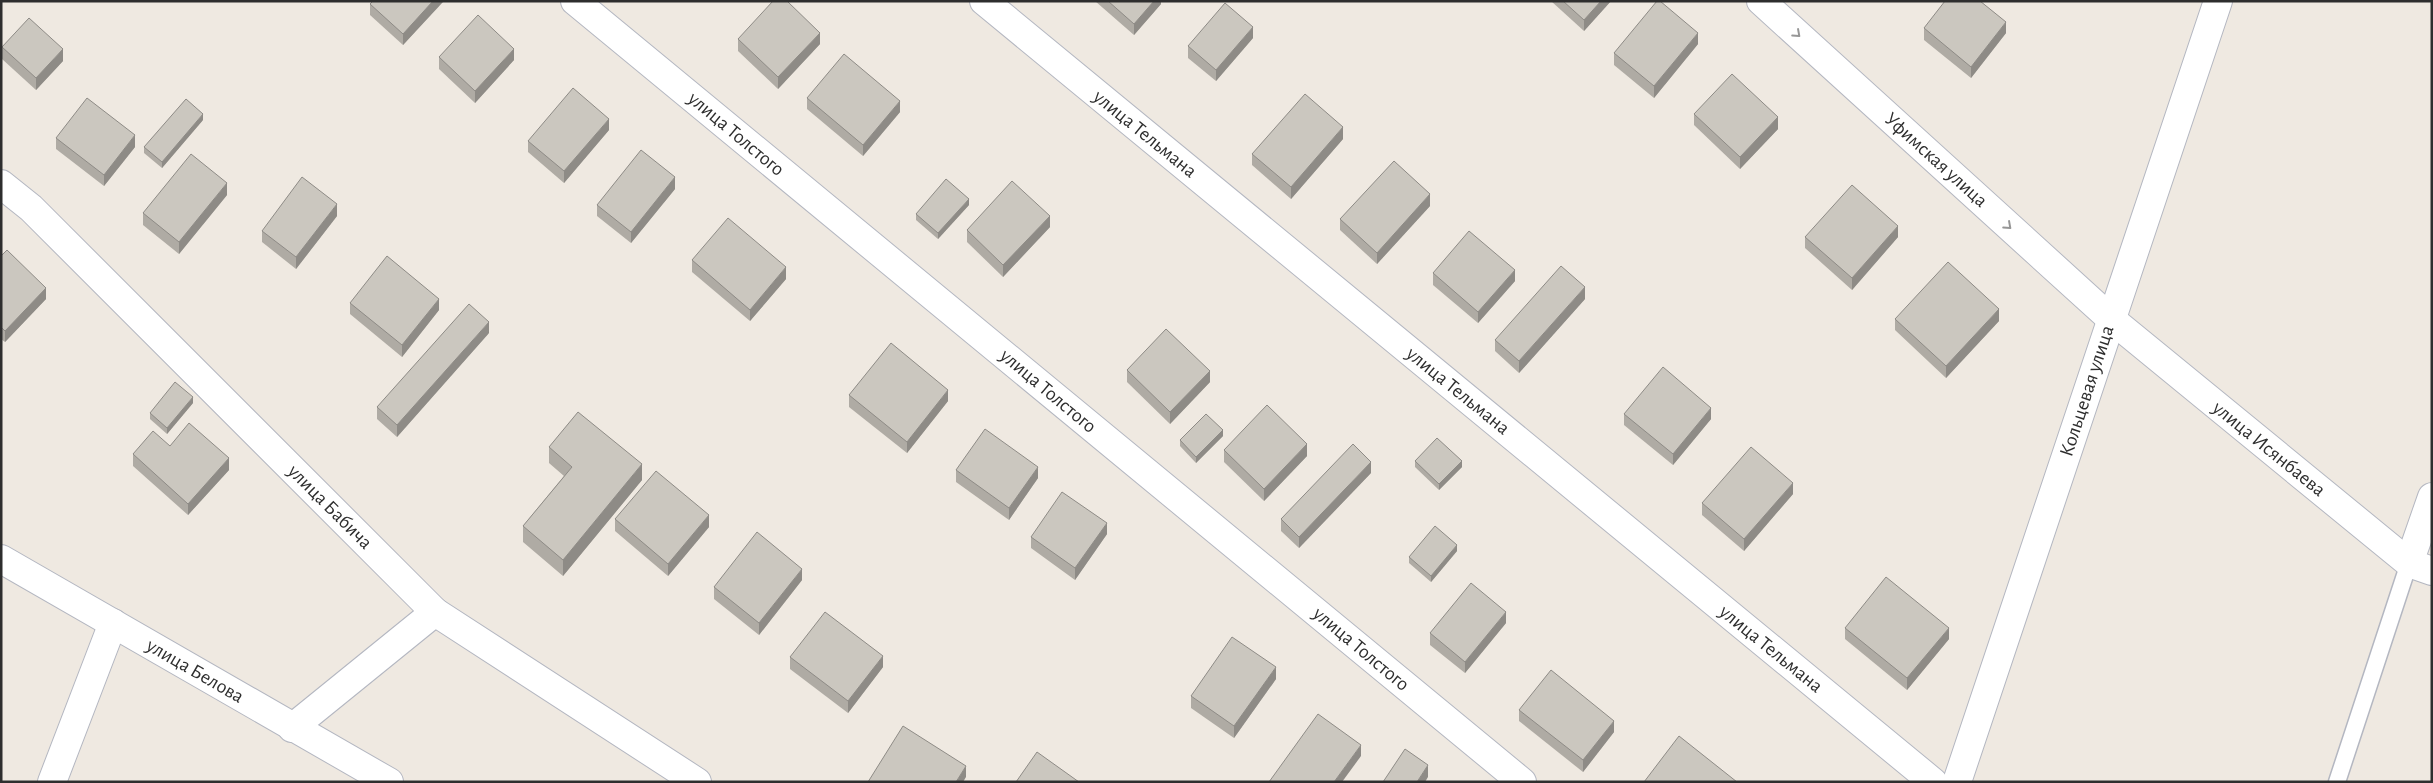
<svg xmlns="http://www.w3.org/2000/svg" width="2433" height="783" viewBox="0 0 2433 783" font-family="'Alegreya Sans',sans-serif">
<style>
.lines{fill:none;stroke-linecap:round;stroke-linejoin:round}
.lane-casing{stroke:#b4b7c1;stroke-width:19}
.street-casing{stroke:#b4b7c1;stroke-width:30}
.secondary-casing{stroke:#b4b7c1;stroke-width:30}
.lane{stroke:#fff;stroke-width:16}
.street{stroke:#fff;stroke-width:28}
.secondary{stroke:#fff;stroke-width:28}
.wall{fill:#afaba4}
.shaded-wall{fill:#8e8b86}
.building{fill:#cbc7bf;stroke:#8e8b86}
.oneway{stroke:#969696}
.labels{text-anchor:middle;dominant-baseline:central;stroke-width:4.5;stroke-linejoin:round;paint-order:stroke}
.street-label{font-size:20px;fill:#2e2e2e;stroke:#fff}
</style>
<rect width="100%" height="100%" fill="#efe9e1"/>
<g class="lines">
<g class="lane-casing">
<polyline id="lane" points="2337,782 2409,563"/>
</g>
<g class="street-casing">
<g id="street">
<polyline points="575,1 1522,782"/>
<polyline points="984,1 1933,782"/>
<polyline points="1761,1 2111,319 2409,563 2432,571"/>
<polyline points="1,184 31,208 435,612 697,782"/>
<polyline points="2409,563 2432,497"/>
<polyline points="292,728 435,612"/>
<polyline points="52,782 113,623"/>
</g>
</g>
<g class="secondary-casing">
<g id="secondary">
<polyline points="1,559 389,782"/>
<polyline points="1957,782 2218,1"/>
</g>
</g>
<use href="#lane" class="lane"/>
<use href="#street" class="street"/>
<use href="#secondary" class="secondary"/>
</g>
<g class="wall">
<polygon points="443,1 403,45 370,15 370,4"/>
<polygon points="1095,1 1161,1 1161,4 1134,35"/>
<polygon points="1551,1 1611,1 1584,31"/>
<polygon points="1924,28 2006,33 1971,78 1924,40"/>
<polygon points="1253,38 1216,81 1188,58 1188,46"/>
<polygon points="738,39 820,44 778,89 738,51"/>
<polygon points="1698,44 1654,98 1614,65 1614,53"/>
<polygon points="2,47 63,61 36,90 2,59"/>
<polygon points="439,57 514,60 475,103 439,69"/>
<polygon points="807,98 900,112 863,156 807,109"/>
<polygon points="1694,114 1778,129 1740,169 1694,125"/>
<polygon points="203,120 162,168 144,153 144,147"/>
<polygon points="609,130 564,183 528,152 528,141"/>
<polygon points="56,138 135,147 104,186 56,149"/>
<polygon points="1343,139 1291,199 1252,165 1252,154"/>
<polygon points="675,189 631,243 597,216 597,205"/>
<polygon points="227,195 179,254 143,225 143,213"/>
<polygon points="969,205 938,239 916,220 916,214"/>
<polygon points="1430,206 1377,264 1340,230 1340,219"/>
<polygon points="337,216 296,269 262,242 262,231"/>
<polygon points="1050,227 1003,277 967,242 967,230"/>
<polygon points="1805,237 1898,237 1852,290 1805,248"/>
<polygon points="1,256 46,299 5,342 1,339"/>
<polygon points="692,260 786,279 750,321 692,272"/>
<polygon points="1433,273 1515,281 1478,323 1433,285"/>
<polygon points="1585,299 1519,373 1495,351 1495,340"/>
<polygon points="350,303 439,310 402,357 350,314"/>
<polygon points="1895,319 1999,321 1946,378 1895,330"/>
<polygon points="489,333 397,437 377,419 377,407"/>
<polygon points="1127,370 1210,382 1170,424 1127,382"/>
<polygon points="849,395 948,401 907,453 849,407"/>
<polygon points="193,403 167,434 150,419 150,413"/>
<polygon points="1624,414 1711,419 1673,465 1624,425"/>
<polygon points="1223,436 1196,463 1180,446 1180,440"/>
<polygon points="170,446 229,470 188,515 133,466 133,454"/>
<polygon points="549,447 642,480 563,576 523,542 523,526 564,476 549,463"/>
<polygon points="1224,450 1307,456 1264,501 1224,462"/>
<polygon points="1415,461 1462,467 1439,490 1415,467"/>
<polygon points="956,470 1038,478 1009,520 956,482"/>
<polygon points="1371,473 1299,548 1281,531 1281,519"/>
<polygon points="1793,494 1744,551 1702,515 1702,503"/>
<polygon points="615,519 709,527 668,576 615,531"/>
<polygon points="1107,534 1075,580 1031,548 1031,537"/>
<polygon points="1457,551 1431,582 1409,563 1409,557"/>
<polygon points="802,580 759,635 714,599 714,587"/>
<polygon points="1506,623 1465,673 1430,645 1430,633"/>
<polygon points="1845,628 1949,639 1907,690 1845,639"/>
<polygon points="790,657 883,667 848,713 790,669"/>
<polygon points="1276,679 1234,738 1191,708 1191,696"/>
<polygon points="1519,710 1614,732 1583,772 1519,721"/>
</g>
<g class="shaded-wall">
<polygon points="433,1 443,1 443,2 403,45 403,34"/>
<polygon points="1154,1 1161,1 1161,4 1134,35 1134,24"/>
<polygon points="1601,1 1611,1 1584,31 1584,20"/>
<polygon points="2006,22 2006,33 1971,78 1971,67"/>
<polygon points="1253,27 1253,38 1216,81 1216,70"/>
<polygon points="820,33 820,44 778,89 778,77"/>
<polygon points="1698,33 1698,44 1654,98 1654,86"/>
<polygon points="63,49 63,61 36,90 36,78"/>
<polygon points="514,49 514,60 475,103 475,91"/>
<polygon points="900,101 900,112 863,156 863,145"/>
<polygon points="203,114 203,120 162,168 162,162"/>
<polygon points="1778,117 1778,129 1740,169 1740,157"/>
<polygon points="609,119 609,130 564,183 564,171"/>
<polygon points="1343,127 1343,139 1291,199 1291,187"/>
<polygon points="135,135 135,147 104,186 104,175"/>
<polygon points="675,177 675,189 631,243 631,232"/>
<polygon points="227,183 227,195 179,254 179,242"/>
<polygon points="1430,194 1430,206 1377,264 1377,253"/>
<polygon points="969,199 969,205 938,239 938,233"/>
<polygon points="337,204 337,216 296,269 296,257"/>
<polygon points="1050,216 1050,227 1003,277 1003,265"/>
<polygon points="1898,226 1898,237 1852,290 1852,278"/>
<polygon points="786,267 786,279 750,321 750,310"/>
<polygon points="1515,270 1515,281 1478,323 1478,312"/>
<polygon points="1585,287 1585,299 1519,373 1519,361"/>
<polygon points="46,288 46,299 5,342 5,331"/>
<polygon points="439,299 439,310 402,357 402,345"/>
<polygon points="1999,309 1999,321 1946,378 1946,366"/>
<polygon points="489,322 489,333 397,437 397,425"/>
<polygon points="1210,371 1210,382 1170,424 1170,412"/>
<polygon points="948,390 948,401 907,453 907,442"/>
<polygon points="193,397 193,403 167,434 167,428"/>
<polygon points="1711,408 1711,419 1673,465 1673,454"/>
<polygon points="1223,430 1223,436 1196,463 1196,457"/>
<polygon points="1307,444 1307,456 1264,501 1264,489"/>
<polygon points="229,458 229,470 188,515 188,504"/>
<polygon points="1462,461 1462,467 1439,490 1439,484"/>
<polygon points="1371,462 1371,473 1299,548 1299,537"/>
<polygon points="642,464 642,480 563,576 563,560"/>
<polygon points="1038,467 1038,478 1009,520 1009,508"/>
<polygon points="1793,483 1793,494 1744,551 1744,539"/>
<polygon points="709,515 709,527 668,576 668,564"/>
<polygon points="1107,523 1107,534 1075,580 1075,568"/>
<polygon points="1457,545 1457,551 1431,582 1431,576"/>
<polygon points="802,569 802,580 759,635 759,623"/>
<polygon points="1506,612 1506,623 1465,673 1465,662"/>
<polygon points="1949,628 1949,639 1907,690 1907,678"/>
<polygon points="883,656 883,667 848,713 848,701"/>
<polygon points="1276,667 1276,679 1234,738 1234,726"/>
<polygon points="1614,721 1614,732 1583,772 1583,760"/>
<polygon points="1361,745 1361,756 1342,782 1334,782"/>
<polygon points="1428,765 1428,777 1425,782 1417,782"/>
<polygon points="966,766 966,777 963,782 956,782"/>
</g>
<g class="building">
<polygon points="373,1 433,1 403,34 370,4"/>
<polygon points="773,1 787,1 820,33 778,77 738,39"/>
<polygon points="1108,1 1154,1 1134,24"/>
<polygon points="1563,1 1601,1 1584,20"/>
<polygon points="1657,1 1660,1 1698,33 1654,86 1614,53"/>
<polygon points="1945,1 1980,1 2006,22 1971,67 1924,28"/>
<polygon points="1225,3 1253,27 1216,70 1188,46"/>
<polygon points="478,15 514,49 475,91 439,57"/>
<polygon points="29,18 63,49 36,78 2,47"/>
<polygon points="844,54 900,101 863,145 807,98"/>
<polygon points="1732,74 1778,117 1740,157 1694,114"/>
<polygon points="573,88 609,119 564,171 528,141"/>
<polygon points="1305,94 1343,127 1291,187 1252,154"/>
<polygon points="87,98 135,135 104,175 56,138"/>
<polygon points="186,99 203,114 162,162 144,147"/>
<polygon points="641,150 675,177 631,232 597,205"/>
<polygon points="191,154 227,183 179,242 143,213"/>
<polygon points="1394,161 1430,194 1377,253 1340,219"/>
<polygon points="302,177 337,204 296,257 262,231"/>
<polygon points="946,179 969,199 938,233 916,214"/>
<polygon points="1012,181 1050,216 1003,265 967,230"/>
<polygon points="1852,185 1898,226 1852,278 1805,237"/>
<polygon points="728,218 786,267 750,310 692,260"/>
<polygon points="1469,231 1515,270 1478,312 1433,273"/>
<polygon points="7,250 46,288 5,331 1,327 1,256"/>
<polygon points="387,256 439,299 402,345 350,303"/>
<polygon points="1948,262 1999,309 1946,366 1895,319"/>
<polygon points="1561,266 1585,287 1519,361 1495,340"/>
<polygon points="469,304 489,322 397,425 377,407"/>
<polygon points="1166,329 1210,371 1170,412 1127,370"/>
<polygon points="891,343 948,390 907,442 849,395"/>
<polygon points="1663,367 1711,408 1673,454 1624,414"/>
<polygon points="175,382 193,397 167,428 150,413"/>
<polygon points="1267,405 1307,444 1264,489 1224,450"/>
<polygon points="578,412 642,464 563,560 523,526 572,467 549,447"/>
<polygon points="1206,414 1223,430 1196,457 1180,440"/>
<polygon points="189,423 229,458 188,504 133,454 153,431 170,446"/>
<polygon points="985,429 1038,467 1009,508 956,470"/>
<polygon points="1437,438 1462,461 1439,484 1415,461"/>
<polygon points="1353,444 1371,462 1299,537 1281,519"/>
<polygon points="1751,447 1793,483 1744,539 1702,503"/>
<polygon points="656,471 709,515 668,564 615,519"/>
<polygon points="1062,492 1107,523 1075,568 1031,537"/>
<polygon points="1435,526 1457,545 1431,576 1409,557"/>
<polygon points="757,532 802,569 759,623 714,587"/>
<polygon points="1886,577 1949,628 1907,678 1845,628"/>
<polygon points="1471,583 1506,612 1465,662 1430,633"/>
<polygon points="825,612 883,656 848,701 790,657"/>
<polygon points="1232,637 1276,667 1234,726 1191,696"/>
<polygon points="1551,670 1614,721 1583,760 1519,710"/>
<polygon points="1318,714 1361,745 1334,782 1269,782"/>
<polygon points="903,726 966,766 956,782 868,782"/>
<polygon points="1679,736 1737,782 1644,782"/>
<polygon points="1405,749 1428,765 1417,782 1383,782"/>
<polygon points="1037,752 1079,782 1016,782"/>
</g>
<defs><path id="oneway-chevron" d="M-2-3.5L2.5 0L-2 3.5" fill="none" stroke-width="1.6" stroke-linecap="round" stroke-linejoin="round" transform="scale(1.25)"/></defs>
<g class="oneway">
<use href="#oneway-chevron" transform="translate(1797 34) rotate(42)"/>
<use href="#oneway-chevron" transform="translate(2008 226) rotate(42)"/>
</g>
<g class="labels">
<g class="street-label">
<text transform="translate(736 134) rotate(40)">улица Толстого</text>
<text transform="translate(1145 134) rotate(39)">улица Тельмана</text>
<text transform="translate(1936 160) rotate(42)">Уфимская улица</text>
<text transform="translate(1048 391) rotate(40)">улица Толстого</text>
<text transform="translate(1458 391) rotate(39)">улица Тельмана</text>
<text transform="translate(2087 391) rotate(-72)">Кольцевая улица</text>
<text transform="translate(2269 449) rotate(39)">улица Исянбаева</text>
<text transform="translate(330 507) rotate(45)">улица Бабича</text>
<text transform="translate(1361 649) rotate(40)">улица Толстого</text>
<text transform="translate(1771 649) rotate(39)">улица Тельмана</text>
<text transform="translate(195 671) rotate(30)">улица Белова</text>
</g>
</g>
<rect width="2433" height="783" fill="none" stroke="#2e2e2e" stroke-width="5"/>
</svg>
